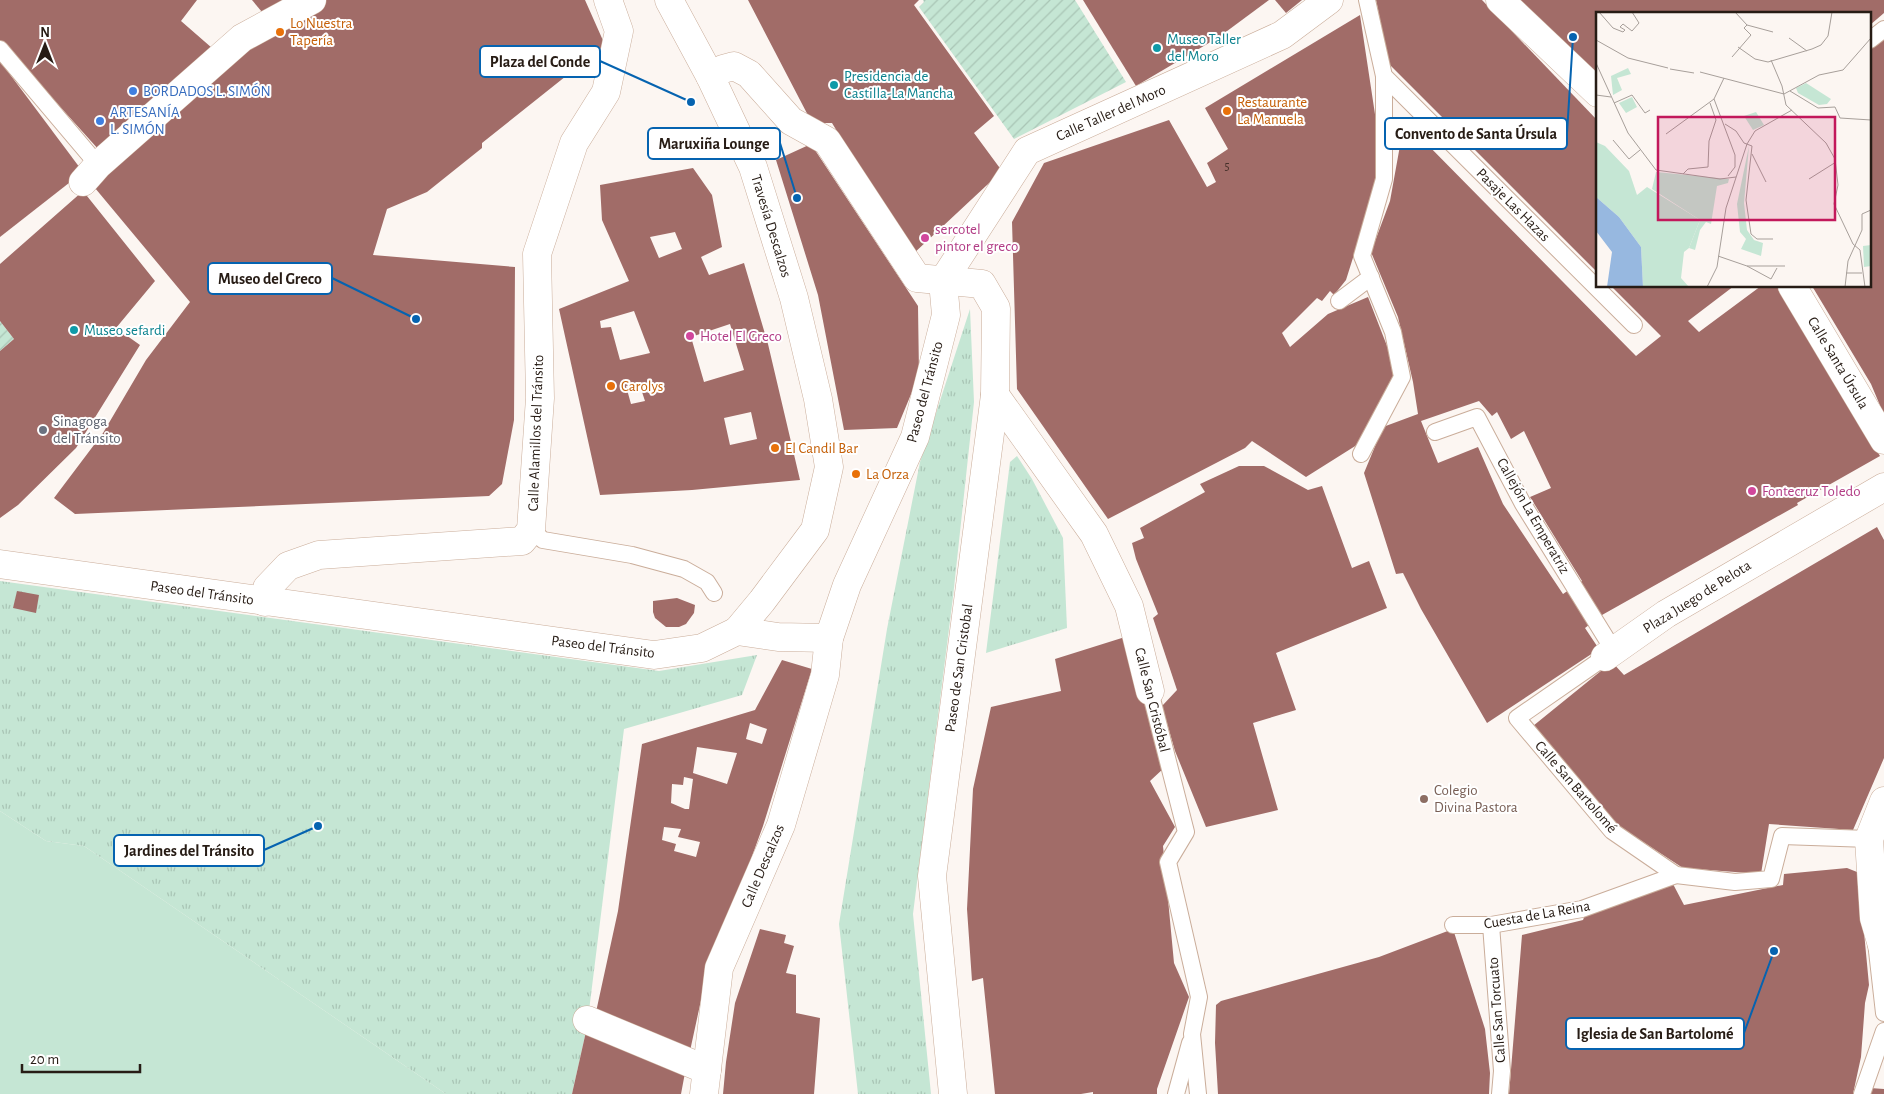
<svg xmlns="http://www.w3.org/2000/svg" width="1884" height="1094" viewBox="0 0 1884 1094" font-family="'Alegreya Sans',sans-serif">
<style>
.grass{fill:#c5e6d4}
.park{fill:url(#park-tufts)}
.garden{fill:url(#garden-furrows)}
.building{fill:#a16c68;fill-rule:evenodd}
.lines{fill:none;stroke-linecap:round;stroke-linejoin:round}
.lane-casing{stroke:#caad9a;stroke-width:18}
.street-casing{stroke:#caad9a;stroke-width:29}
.lane{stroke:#fff;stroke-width:16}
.street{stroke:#fff;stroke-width:28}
.food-dot{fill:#e8710a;stroke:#fff;stroke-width:2}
.culture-dot{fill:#0f9aa8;stroke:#fff;stroke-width:2}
.shop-dot{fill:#3f7fe0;stroke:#fff;stroke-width:2}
.hotel-dot{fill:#d1479c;stroke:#fff;stroke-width:2}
.worship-dot{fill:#6b7280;stroke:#fff;stroke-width:2}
.education-dot{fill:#8d6e63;stroke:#fff;stroke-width:2}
.labels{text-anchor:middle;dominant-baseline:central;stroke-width:4;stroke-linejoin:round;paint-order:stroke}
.number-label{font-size:12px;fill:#46302a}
.food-label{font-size:15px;fill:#c56008;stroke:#fff;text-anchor:start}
.culture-label{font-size:15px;fill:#0d838f;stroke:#fff;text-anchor:start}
.shop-label{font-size:15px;fill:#366cbe;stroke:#fff;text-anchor:start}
.street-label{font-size:15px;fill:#271c15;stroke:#fff}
.hotel-label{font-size:15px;fill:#b23c85;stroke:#fff;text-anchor:start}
.worship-label{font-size:15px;fill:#5b616d;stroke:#fff;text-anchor:start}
.education-label{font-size:15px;fill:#785e54;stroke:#fff;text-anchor:start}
.inset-road{fill:none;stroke:#a79f9a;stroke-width:1}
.view{fill:#c2185b;fill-opacity:0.15;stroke:#c2185b;stroke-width:2.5}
.inset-edge{fill:none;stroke:#271c15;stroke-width:2.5}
.leader{fill:none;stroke:#0563b0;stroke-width:2}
.callout-dot{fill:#0563b0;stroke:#fff;stroke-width:2}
.callout{fill:#fff;stroke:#0563b0;stroke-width:2}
.callout-label{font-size:16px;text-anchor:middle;font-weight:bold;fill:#271c15}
</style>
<defs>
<pattern id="park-tufts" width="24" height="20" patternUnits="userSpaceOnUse" patternTransform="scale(1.25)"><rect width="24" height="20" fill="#c5e6d4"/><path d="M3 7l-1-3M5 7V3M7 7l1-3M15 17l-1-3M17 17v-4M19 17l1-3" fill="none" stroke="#a9c5b5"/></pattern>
<pattern id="garden-furrows" width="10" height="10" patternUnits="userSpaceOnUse" patternTransform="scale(1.25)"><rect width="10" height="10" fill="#c5e6d4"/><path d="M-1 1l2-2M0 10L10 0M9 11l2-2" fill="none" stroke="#a9c5b5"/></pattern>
</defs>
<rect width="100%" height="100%" fill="#fcf6f2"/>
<polygon class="grass" points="0,811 46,841 84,846 446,1094 0,1094"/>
<g class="park">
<polygon points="970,309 974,402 953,597 913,914 931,1094 858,1094 839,924 887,629 920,462"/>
<polygon points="1017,456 1032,479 1063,538 1067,628 986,653 1010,462"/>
<polygon points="0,581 659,671 757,655 742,695 624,729 587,1027 572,1094 446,1094 84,846 46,841 0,811"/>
</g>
<g class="garden">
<polygon points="923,0 1075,0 1126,82 1014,139 919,7 924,2"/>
<polygon points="0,321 14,339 0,351"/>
</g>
<g class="building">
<polygon points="0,0 197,0 181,21 212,48 99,150 0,40"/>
<polygon points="252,0 298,0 267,18"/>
<polygon points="322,0 585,0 605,45 482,143 482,148 427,192 387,209 373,255 515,267 514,420 502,484 489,496 75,514 54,498 103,433 146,360 190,302 90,182 247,44"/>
<polygon points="748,0 919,0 914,5 994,116 974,133 1002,171 912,255 832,123 812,123"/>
<polygon points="1083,0 1269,0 1219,37 1136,86"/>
<polygon points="1275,0 1302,0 1286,13"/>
<polygon points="1376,0 1482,0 1598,121 1598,273 1389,64"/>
<polygon points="1511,0 1884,0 1884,13 1870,25 1870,14 1598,14 1598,75"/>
<polygon points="1360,15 1381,154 1378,178 1346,280 1334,295 1330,291 1322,301 1317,298 1282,333 1290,347 1328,314 1368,297 1394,364 1394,379 1360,443 1306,477 1252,441 1245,448 1108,519 1017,389 1012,222 1044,163 1169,120 1207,187 1216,182 1207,163 1228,149 1205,108"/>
<polygon points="1884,35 1884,415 1871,384 1812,286 1870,286 1870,46"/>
<polygon points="0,61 83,172 0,237"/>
<path d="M 1418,135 L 1636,356 L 1661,336 L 1611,286 L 1734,286 L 1688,321 L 1699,332 L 1761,286 L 1777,286 L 1880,456 L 1797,503 L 1798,505 L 1602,615 L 1585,628 L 1599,649 L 1487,723 L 1421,609 L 1403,573 L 1396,574 L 1364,473 L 1383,427 L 1418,414 L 1413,382 L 1398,317 L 1371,252 L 1390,201 L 1401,140 ZM 1479,401 L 1492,416 L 1497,412 L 1511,439 L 1524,431 L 1551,488 L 1530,497 L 1582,581 L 1563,594 L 1503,504 L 1478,447 L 1438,463 L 1421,421 Z"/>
<polygon points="811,144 918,306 919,375 897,428 844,430 818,295 776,160"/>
<path d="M 693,168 L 712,195 L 722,247 L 701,257 L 709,275 L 744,263 L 768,344 L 800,480 L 692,490 L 600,495 L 559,309 L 629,281 L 602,220 L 600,185 ZM 675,232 L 682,249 L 659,258 L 650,237 ZM 634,311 L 650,353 L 620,360 L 611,327 L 601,328 L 600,321 ZM 730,324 L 744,370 L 704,382 L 691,337 ZM 639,383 L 645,401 L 631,404 L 626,386 ZM 751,412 L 757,439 L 730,445 L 724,418 Z"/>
<polygon points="83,191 155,281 116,328 140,345 76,448 18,505 0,518 0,351 14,339 0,321 0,264"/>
<polygon points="1239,466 1264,466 1308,490 1322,486 1352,568 1369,561 1387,608 1276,653 1296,710 1253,723 1278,810 1206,827 1175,751 1162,706 1177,690 1153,618 1158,614 1136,559 1132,543 1144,538 1140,528 1205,492 1200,484"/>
<polygon points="1877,527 1884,540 1884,758 1853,830 1769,824 1761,874 1683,868 1614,823 1533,726 1612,662 1624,675"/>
<polygon points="17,591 39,595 36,613 13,608"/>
<polygon points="677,598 695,605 694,613 686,624 679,627 666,627 655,618 653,612 653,601"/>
<polygon points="1125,637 1164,768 1150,781 1175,827 1163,846 1174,963 1189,997 1157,1089 1157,1094 1093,1094 1093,1092 1081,1094 995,1094 983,978 972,981 967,909 973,789 991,707 1061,691 1055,659"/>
<path d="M 782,660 L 812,669 L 763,826 L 703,991 L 690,1051 L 596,1012 L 618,911 L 642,744 L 755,710 ZM 750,723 L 767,729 L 762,744 L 746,739 ZM 697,747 L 737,753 L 727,784 L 693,773 ZM 684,777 L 693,779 L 689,809 L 685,809 L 671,803 L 672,784 L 683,785 ZM 664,827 L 681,829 L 678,837 L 700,842 L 696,857 L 674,851 L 676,844 L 662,840 Z"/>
<polygon points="1847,868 1857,872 1859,879 1869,985 1865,1003 1861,1057 1853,1094 1509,1094 1522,935 1583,920 1585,915 1673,884 1684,905 1783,885 1784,874"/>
<polygon points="760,929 786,935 784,943 794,946 786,973 796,975 796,1013 820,1018 814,1094 723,1094 726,1062 735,1003"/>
<polygon points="1453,929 1485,1029 1490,1073 1489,1094 1218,1094 1215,1043 1216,1005 1221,1001 1379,957"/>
<polygon points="587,1027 687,1062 681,1094 572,1094"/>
<polygon points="1870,1088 1884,1089 1884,1094 1868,1094"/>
</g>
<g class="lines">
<g class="lane-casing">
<g id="lane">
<polyline points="1367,0 1384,76 1634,325"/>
<polyline points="1870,40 1884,29"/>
<polyline points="0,49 98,165"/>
<polyline points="1339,301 1371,277"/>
<polyline points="1435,432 1477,417 1523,504 1614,651"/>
<polyline points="1361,454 1402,377 1393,332 1362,256 1384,179 1384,76"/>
<polyline points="531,530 543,540 632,555 684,569 707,582 714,593"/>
<polyline points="1605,657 1517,718 1612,831 1676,875 1735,882 1771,879 1782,836 1869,839"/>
<polyline points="1150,691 1186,832 1168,862 1199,997 1192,1034 1198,1094"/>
<polyline points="1453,925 1491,925 1582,909 1676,875"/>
<polyline points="1491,925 1502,1071 1500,1094"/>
<polyline points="1876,942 1884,1013"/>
<polyline points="1176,1094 1190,1043"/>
<polyline points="1862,1094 1884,1031"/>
</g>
</g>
<g class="street-casing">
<g id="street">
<polyline points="669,0 710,76 753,167 794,298 818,399 829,467 815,530 762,601 737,631"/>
<polyline points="1500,0 1598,93"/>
<polyline points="710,76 723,69 734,66 749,74 791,121 827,141 917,278 982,284 996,308 995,395 932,876 953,1094"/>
<polyline points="83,182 98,165 242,38 312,0"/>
<polyline points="943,281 1027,151 1282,35 1329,0"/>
<polyline points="1792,286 1884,440"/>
<polyline points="995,395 1094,534 1129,606 1150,691"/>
<polyline points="0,564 654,655 702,648 737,631 778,637 829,638"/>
<polyline points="265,602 267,588 288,566 319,555 522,541 531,530 540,398 537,254 574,143 606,92 619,31 608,0"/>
<polyline points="1605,657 1666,614 1884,487"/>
<polyline points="1884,801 1869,839 1874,918 1884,952"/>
<polyline points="587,1020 707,1070"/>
<polyline points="704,1094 719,968 781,825 825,675 829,638 847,585 915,437 946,315 943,281"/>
</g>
</g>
<use href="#lane" class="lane"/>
<use href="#street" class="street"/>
</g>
<g class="food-dot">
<circle cx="280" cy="32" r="5"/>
<circle cx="1227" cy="111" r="5"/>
<circle cx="611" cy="386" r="5"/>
<circle cx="775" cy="448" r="5"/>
<circle cx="856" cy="474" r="5"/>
</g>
<g class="culture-dot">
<circle cx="1157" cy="48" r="5"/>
<circle cx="834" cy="85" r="5"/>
<circle cx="74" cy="330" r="5"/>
</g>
<g class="shop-dot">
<circle cx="133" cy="91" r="5"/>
<circle cx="100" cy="121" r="5"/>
</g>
<g class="hotel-dot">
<circle cx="925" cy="238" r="5"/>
<circle cx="690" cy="336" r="5"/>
<circle cx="1752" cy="491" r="5"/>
</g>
<circle class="worship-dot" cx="43" cy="430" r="5"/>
<circle class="education-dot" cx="1424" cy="799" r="5"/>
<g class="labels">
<g class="number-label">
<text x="1227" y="166">5</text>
</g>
<g class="food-label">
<text x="290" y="23">Lo Nuestra<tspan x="290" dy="17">Tapería</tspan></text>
<text x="1237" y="102">Restaurante<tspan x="1237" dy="17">La Manuela</tspan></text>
<text x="621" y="386">Carolys</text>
<text x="785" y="448">El Candil Bar</text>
<text x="866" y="474">La Orza</text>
</g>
<g class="culture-label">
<text x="1167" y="39">Museo Taller<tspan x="1167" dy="17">del Moro</tspan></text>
<text x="844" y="76">Presidencia de<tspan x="844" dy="17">Castilla-La Mancha</tspan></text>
<text x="84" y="330">Museo sefardi</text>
</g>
<g class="shop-label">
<text x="143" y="91">BORDADOS L. SIMÓN</text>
<text x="110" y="112">ARTESANÍA<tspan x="110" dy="17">L. SIMÓN</tspan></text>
</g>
<g class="street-label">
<text transform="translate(1111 113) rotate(-24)">Calle Taller del Moro</text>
<text transform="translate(1513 205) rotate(45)">Pasaje Las Hazas</text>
<text transform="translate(771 226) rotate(73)">Travesía Descalzos</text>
<text transform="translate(1838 363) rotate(59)">Calle Santa Úrsula</text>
<text transform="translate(925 392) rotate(-75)">Paseo del Tránsito</text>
<text transform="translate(536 433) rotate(-88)">Calle Alamillos del Tránsito</text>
<text transform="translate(1533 516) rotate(60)">Callejón La Emperatriz</text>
<text transform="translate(202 593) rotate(8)">Paseo del Tránsito</text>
<text transform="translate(1697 597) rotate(-32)">Plaza Juego de Pelota</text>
<text transform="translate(603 647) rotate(7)">Paseo del Tránsito</text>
<text transform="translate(959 668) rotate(-82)">Paseo de San Cristobal</text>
<text transform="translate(1152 700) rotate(76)">Calle San Cristóbal</text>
<text transform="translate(1576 787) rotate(49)">Calle San Bartolomé</text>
<text transform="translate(763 866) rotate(-67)">Calle Descalzos</text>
<text transform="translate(1537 915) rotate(-10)">Cuesta de La Reina</text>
<text transform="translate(1497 1010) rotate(-94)">Calle San Torcuato</text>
</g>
<g class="hotel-label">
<text x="935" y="229">sercotel<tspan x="935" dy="17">pintor el greco</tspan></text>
<text x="700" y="336">Hotel El Greco</text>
<text x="1762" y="491">Fontecruz Toledo</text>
</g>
<g class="worship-label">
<text x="53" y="421">Sinagoga<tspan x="53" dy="17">del Tránsito</tspan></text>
</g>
<g class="education-label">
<text x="1434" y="790">Colegio<tspan x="1434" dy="17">Divina Pastora</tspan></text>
</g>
</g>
<g transform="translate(1596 12)">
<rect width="275" height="275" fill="#fcf6f2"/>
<path d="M 0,130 L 9,134 L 33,159 L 41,183 L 51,175 L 104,208 L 93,236 L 88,240 L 85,266 L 93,275 L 47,275 L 45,235 L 23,205 L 0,185 ZM 275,233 L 275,254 L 268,255 L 267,234 Z" fill="#c5e6d4"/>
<path d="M 210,71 L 235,87 L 231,92 L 223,93 L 202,81 L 200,76 ZM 36,85 L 41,95 L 30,101 L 23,91 ZM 153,134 L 148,191 L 151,218 L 158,228 L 167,231 L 165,244 L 145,237 L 150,227 L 144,220 L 141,192 ZM 60,160 L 133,167 L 132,171 L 121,174 L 115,212 L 110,210 L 104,218 L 99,238 L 93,236 L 104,208 L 56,177 Z" fill="#c5e6d4"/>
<path d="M 32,56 L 35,62 L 21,66 L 26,78 L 17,83 L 15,64 ZM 160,100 L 168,113 L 157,118 L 148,104 Z" fill="#c5e6d4"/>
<path d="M 0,185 L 23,205 L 45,235 L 47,275 L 11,275 L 16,240 L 0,219 Z" fill="#97b8e0"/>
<path class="inset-road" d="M 3,0 L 17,16 L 27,20M 139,0 L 151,13 L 177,20M 27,20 L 29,18 L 24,15 L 27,12 L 36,19 L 43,11 L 36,0M 193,26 L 211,39M 0,28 L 32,46 L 72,56M 142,35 L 159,47 L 172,50 L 216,37 L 225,33 L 232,24 L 236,0M 136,45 L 155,23 L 148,16 L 151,13M 175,48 L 186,74 L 190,93 L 230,131 L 239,147 L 242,173 L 238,192 L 257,232 L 264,238 L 269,275M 0,51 L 32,121 L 60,158 L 124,167 L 140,165M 74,57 L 98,61M 104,60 L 188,82M 194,79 L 222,96 L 239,95 L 244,106 L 275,108M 188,82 L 223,63 L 247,58 L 275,26M 0,83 L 15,85M 118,87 L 128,66M 18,91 L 36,83 L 49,101 L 54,98M 129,112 L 140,119 L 148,131 L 156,134 L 150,188 L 155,222 L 161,227 L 177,227M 70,122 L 118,87 L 139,143 L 139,155 L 132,164M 17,128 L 33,147 L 44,138M 156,142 L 170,170M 87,162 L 92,157 L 112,155 L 113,129 L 120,108 L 114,91M 213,167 L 240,150M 122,244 L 151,254M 181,256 L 175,267 L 151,254 L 189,254M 250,261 L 266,261M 111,275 L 121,255 L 130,196 L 151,132 L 159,119 L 196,98M 249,275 L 252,249 L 266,218 L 266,202 L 275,198"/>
<path class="view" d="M 62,105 L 239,105 L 239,208 L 62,208 Z"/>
<rect width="275" height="275" class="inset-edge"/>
</g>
<path class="leader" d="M691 102L600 61M1573 37L1567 133M797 198L780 143M416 319L332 278M318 826L264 850M1774 951L1744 1033"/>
<g class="callout-dot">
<circle cx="691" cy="102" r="5"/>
<circle cx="1573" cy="37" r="5"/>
<circle cx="797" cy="198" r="5"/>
<circle cx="416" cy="319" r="5"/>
<circle cx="318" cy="826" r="5"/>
<circle cx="1774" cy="951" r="5"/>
</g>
<g class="callout">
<rect x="480" y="46" width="120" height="31" rx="5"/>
<rect x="1385" y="118" width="182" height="31" rx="5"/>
<rect x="648" y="128" width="132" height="31" rx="5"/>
<rect x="208" y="263" width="124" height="31" rx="5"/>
<rect x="114" y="835" width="150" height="31" rx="5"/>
<rect x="1566" y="1018" width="178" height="31" rx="5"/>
</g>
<g class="callout-label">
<text x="540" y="67">Plaza del Conde</text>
<text x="1476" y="139">Convento de Santa Úrsula</text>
<text x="714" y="149">Maruxiña Lounge</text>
<text x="270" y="284">Museo del Greco</text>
<text x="189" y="856">Jardines del Tránsito</text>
<text x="1655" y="1039">Iglesia de San Bartolomé</text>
</g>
<g transform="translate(45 45)" stroke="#ffffff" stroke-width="4" paint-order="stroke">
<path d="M0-4L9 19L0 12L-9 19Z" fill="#271c15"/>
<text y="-8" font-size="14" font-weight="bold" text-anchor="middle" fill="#271c15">N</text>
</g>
<path d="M22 1064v8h118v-8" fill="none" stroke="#271c15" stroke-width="2.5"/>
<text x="30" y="1064" font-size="15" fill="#271c15" stroke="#ffffff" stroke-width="4" paint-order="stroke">20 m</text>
</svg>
